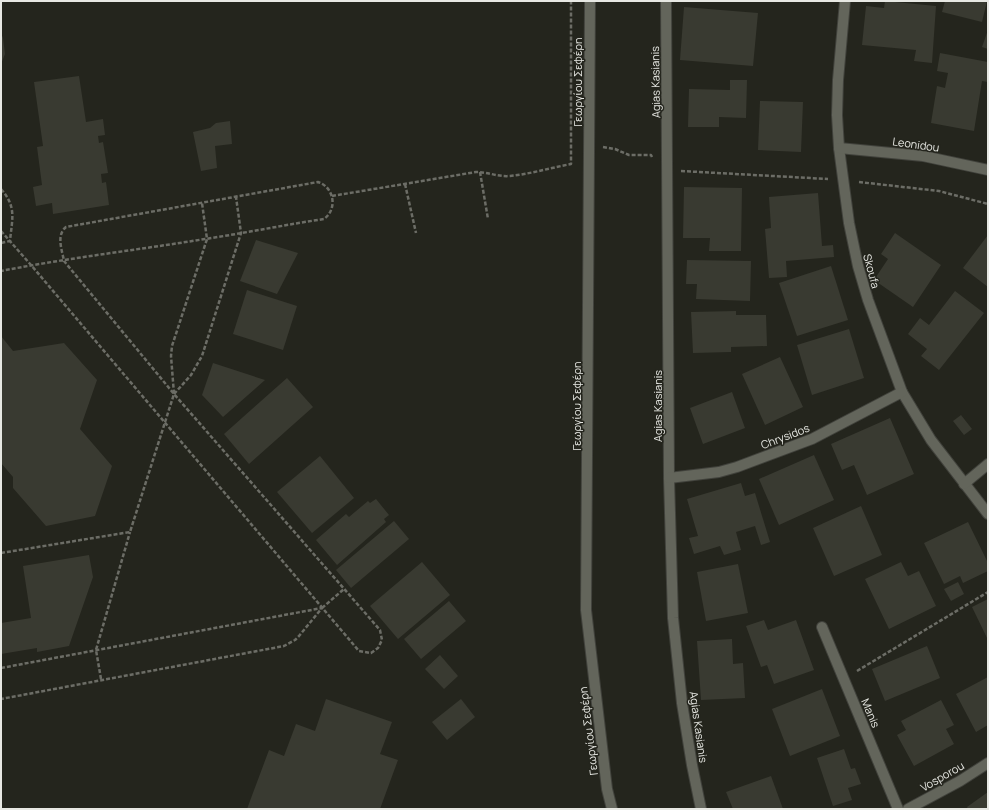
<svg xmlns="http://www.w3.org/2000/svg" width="989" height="810" viewBox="0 0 989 810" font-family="Manrope,sans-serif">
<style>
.building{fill:#393a31}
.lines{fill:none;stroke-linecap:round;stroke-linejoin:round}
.street-casing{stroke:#41423c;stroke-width:12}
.path{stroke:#6c6d66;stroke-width:2.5;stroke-dasharray:4 2;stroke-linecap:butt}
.street{stroke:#63655b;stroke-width:10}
.labels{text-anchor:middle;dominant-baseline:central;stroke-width:3;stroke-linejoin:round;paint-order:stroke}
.street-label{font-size:11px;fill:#e7e8e3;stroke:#24251d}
</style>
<rect width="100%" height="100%" fill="#24251d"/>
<g class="building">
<polygon points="885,1 936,6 932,63 914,61 916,50 862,45 866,6 884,8"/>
<polygon points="945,1 987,1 982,22 942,12"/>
<polygon points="684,7 758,13 753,66 680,60"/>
<polygon points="988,30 988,49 982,47"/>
<polygon points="1,33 3,38 5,54 1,64"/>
<polygon points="940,53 988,62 988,82 982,81 974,131 931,123 937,86 945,88 948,73 937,71"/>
<polygon points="79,76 86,122 103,119 105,135 98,136 99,143 103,142 108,173 101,174 102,183 106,182 109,205 53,214 52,203 36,206 33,187 42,185 37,147 43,146 34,82"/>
<polygon points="730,80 747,80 746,118 719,117 719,127 688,127 689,89 730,90"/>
<polygon points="760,101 803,102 801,152 758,150"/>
<polygon points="230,121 232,144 215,146 217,168 201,171 193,132 210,128 216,123"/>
<polygon points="684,187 742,188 741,251 709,251 710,238 683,238"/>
<polygon points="818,193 822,246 833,245 834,257 786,261 787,277 769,278 765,229 771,228 769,197"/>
<polygon points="895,233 941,265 913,307 874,280 888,259 881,254"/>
<polygon points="988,235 988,287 963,268"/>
<polygon points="256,240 298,253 277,294 240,281"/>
<polygon points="687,260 751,261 750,301 696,299 697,284 686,284"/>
<polygon points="831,266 848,320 797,336 779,283"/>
<polygon points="247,290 297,306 283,350 233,334"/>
<polygon points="955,291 984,313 939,370 921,356 927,349 908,334 920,318 929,325"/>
<polygon points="736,311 736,315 766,315 767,346 731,347 731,352 693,353 691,312"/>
<polygon points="849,329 864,378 812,395 797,345"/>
<polygon points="1,336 13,351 64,343 97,380 80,429 112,466 95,516 46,526 13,488 13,477 1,463"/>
<polygon points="780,357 803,407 765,425 742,374"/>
<polygon points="213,363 265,380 223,417 202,395"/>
<polygon points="287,378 313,407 249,464 224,434"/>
<polygon points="732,392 745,428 703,444 690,408"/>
<polygon points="961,415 972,429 964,435 953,421"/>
<polygon points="890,418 914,474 867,495 854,465 842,470 831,444"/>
<polygon points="814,455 834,500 779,525 759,479"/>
<polygon points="320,456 354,498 312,533 277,492"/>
<polygon points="741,483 745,496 755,493 770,542 761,545 755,526 736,532 741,550 724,555 720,546 694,554 689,538 698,536 687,499"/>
<polygon points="376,499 389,515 384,519 386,522 337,565 316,540 346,514 349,517 368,501 370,503"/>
<polygon points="861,506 882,555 834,576 813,528"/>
<polygon points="394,521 409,539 351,588 336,570"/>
<polygon points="968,522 988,563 988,571 963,583 960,576 944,584 924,543"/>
<polygon points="89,555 93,577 69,646 37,652 37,648 1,654 1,623 31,618 23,566"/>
<polygon points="422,562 450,595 398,639 370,606"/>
<polygon points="901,562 908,576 919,571 936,606 889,629 865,579"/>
<polygon points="738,564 748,613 706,621 697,572"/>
<polygon points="958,582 964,594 951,601 944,589"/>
<polygon points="988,599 988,640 972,607"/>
<polygon points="449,601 466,621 421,659 404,639"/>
<polygon points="764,620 768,630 796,620 814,670 774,684 767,665 761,667 746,626"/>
<polygon points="732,639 733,664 743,663 745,698 701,700 697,641"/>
<polygon points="927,646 940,678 885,701 872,669"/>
<polygon points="440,655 458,676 444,689 425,669"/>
<polygon points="988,677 988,725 976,732 956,694"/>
<polygon points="822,689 840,736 790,756 772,709"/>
<polygon points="326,699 392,722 380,754 398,760 380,809 247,809 269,750 284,756 296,724 315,731"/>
<polygon points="461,699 475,717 447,740 432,722"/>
<polygon points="941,700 954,725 946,729 954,744 914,766 897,735 906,730 901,721"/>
<polygon points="844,749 851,769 855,768 861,784 848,788 852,800 833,806 817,758"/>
<polygon points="771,776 783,809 733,809 726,792"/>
<polygon points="988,792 988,809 968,809 967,807"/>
</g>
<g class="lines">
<g class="street-casing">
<g id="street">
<polyline points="590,1 586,610 607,789 612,809"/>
<polyline points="666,1 669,478 673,618 682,703 692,765 701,809"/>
<polyline points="845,1 838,80 837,115 839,148 849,223 858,266 868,300 902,392 931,440 988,514"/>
<polyline points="839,148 923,156 988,170"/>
<polyline points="669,478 719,472 737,467 812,439 902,392"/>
<polyline points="964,484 988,464"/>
<polyline points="822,627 898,809"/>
<polyline points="908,809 960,781 988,763"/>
</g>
</g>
<g class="path">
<polyline points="603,147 615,149 629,155 651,155 652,157"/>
<polyline points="681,171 828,179"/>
<polyline points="480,172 488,219"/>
<polyline points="859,182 939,191 988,204"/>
<polyline points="405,184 416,233"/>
<path d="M 1,189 C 17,207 12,219 10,241 L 1,243"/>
<path d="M 332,196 L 476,172 C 488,172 498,177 510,176 C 530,174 550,168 571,164 L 571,1"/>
<path d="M 1,231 L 31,265 L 359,651 L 371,653 L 378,648 L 382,640 L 380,630 L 174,394 L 64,261 C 62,250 56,235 66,227 L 318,182 C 334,187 338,209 324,219 C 284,225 245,233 205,239 C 137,250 68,258 1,271"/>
<polyline points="174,394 191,375 202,356 241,233 236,197"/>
<polyline points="1,553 130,532 174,394 171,356 172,346 207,239 202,203"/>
<polyline points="322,608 344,589"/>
<polyline points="1,668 322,608 299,636 295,640 284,646 1,699"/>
<polyline points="857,671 988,592"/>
<polyline points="101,679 96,650 130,532"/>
</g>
<use href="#street" class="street"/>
</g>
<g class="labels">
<g class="street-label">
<text transform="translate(577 82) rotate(-90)">Γεωργίου Σεφέρη</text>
<text transform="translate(655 82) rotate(-91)">Agias Kasianis</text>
<text transform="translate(916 144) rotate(8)">Leonidou</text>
<text transform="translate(872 271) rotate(75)">Skoufa</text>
<text transform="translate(576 406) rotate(-90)">Γεωργίου Σεφέρη</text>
<text transform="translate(657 406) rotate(-90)">Agias Kasianis</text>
<text transform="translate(785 436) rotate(-21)">Chrysidos</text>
<text transform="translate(871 713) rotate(67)">Manis</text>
<text transform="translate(699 727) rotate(82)">Agias Kasianis</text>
<text transform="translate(588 731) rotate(-97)">Γεωργίου Σεφέρη</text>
<text transform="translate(942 776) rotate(-30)">Vosporou</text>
</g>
</g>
<rect width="989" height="810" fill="none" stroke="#e7e8e3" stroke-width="4"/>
</svg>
